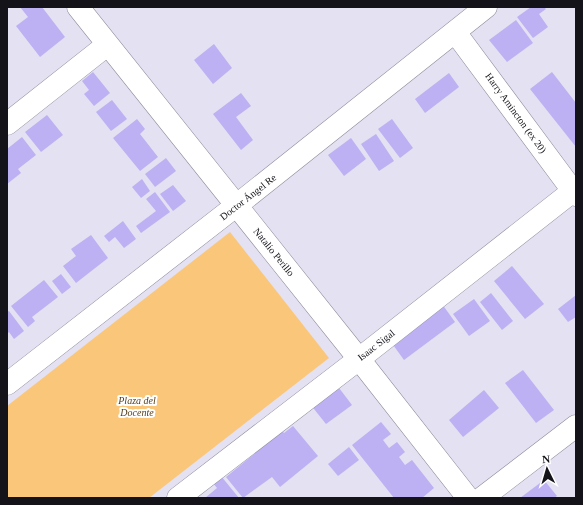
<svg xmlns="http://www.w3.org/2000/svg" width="583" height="505" viewBox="0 0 583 505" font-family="'Times New Roman',serif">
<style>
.green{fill:#fac77a}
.building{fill:#bdb1f3}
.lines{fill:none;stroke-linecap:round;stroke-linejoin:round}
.minor-casing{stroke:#8d8b9a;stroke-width:23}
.minor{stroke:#fff;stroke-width:22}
.labels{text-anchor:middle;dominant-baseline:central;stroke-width:4;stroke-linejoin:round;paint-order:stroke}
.street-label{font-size:10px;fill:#141319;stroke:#fff}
.park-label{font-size:10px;font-style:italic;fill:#543e1c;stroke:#fff}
</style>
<rect width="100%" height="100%" fill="#e4e1f2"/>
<polygon class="green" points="230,232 329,358 149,498 7,498 7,406"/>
<g class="building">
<polygon points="20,7 42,7 65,37 40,57 16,26 28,17"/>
<polygon points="531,7 544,7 546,9 539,14 548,27 533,38 517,17"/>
<polygon points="516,20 533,43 507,62 489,40"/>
<polygon points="214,44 232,68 213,84 194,60"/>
<polygon points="93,72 110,93 94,106 84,94 89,90 82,81"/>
<polygon points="552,72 576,103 576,147 530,89"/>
<polygon points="449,73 459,87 425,113 415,99"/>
<polygon points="241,93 251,106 236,117 253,140 241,150 213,114"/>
<polygon points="112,100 127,119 111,131 96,112"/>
<polygon points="47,115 63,135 41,152 25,132"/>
<polygon points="137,119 145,129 140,134 158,157 140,171 113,138"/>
<polygon points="392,119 413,148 400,158 378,129"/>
<polygon points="376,134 394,161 379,171 361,144"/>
<polygon points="22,137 36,155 18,169 21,173 7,184 7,149"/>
<polygon points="351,138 366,159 344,176 328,155"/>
<polygon points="166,158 176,171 155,187 145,174"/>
<polygon points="142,179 150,191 141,198 132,187"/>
<polygon points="173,185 186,201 173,211 160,194"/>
<polygon points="155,192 170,212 141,233 136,226 156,211 146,199"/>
<polygon points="123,221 136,239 124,248 115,237 109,242 104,236"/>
<polygon points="91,235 108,258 76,283 63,266 76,256 71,249"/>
<polygon points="512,266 544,304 525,319 494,281"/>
<polygon points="61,274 71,287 62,294 52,281"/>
<polygon points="44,280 58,297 32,317 35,321 28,327 11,306"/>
<polygon points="491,293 513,321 502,330 480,302"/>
<polygon points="576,295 576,317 568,322 558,309"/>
<polygon points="474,299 490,321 469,336 453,314"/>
<polygon points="442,304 455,322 404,360 391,342"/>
<polygon points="9,311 24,331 14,339 9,332 7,334 7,312"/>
<polygon points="523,370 554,410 536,423 505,383"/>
<polygon points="336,384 352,405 326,424 310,404"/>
<polygon points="484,390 499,408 463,437 449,420"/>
<polygon points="381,422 391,434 383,440 389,448 397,442 405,452 399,457 405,465 412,460 434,488 422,498 394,498 352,445"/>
<polygon points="293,426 318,456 280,487 272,477 243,498 226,477 270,441 268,438 280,429 284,433"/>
<polygon points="349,447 359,460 338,476 328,464"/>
<polygon points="221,476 239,498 205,498 217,488 213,483"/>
<polygon points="544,480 557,496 554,498 520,498"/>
</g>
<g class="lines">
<g class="minor-casing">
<g id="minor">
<polyline points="78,7 359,359 468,498"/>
<polyline points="455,32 576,195"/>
<polyline points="7,124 107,45"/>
<polyline points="7,384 237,205 486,7"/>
<polyline points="178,498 359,359 573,191"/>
<polyline points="482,498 576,426"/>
</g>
</g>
<use href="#minor" class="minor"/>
</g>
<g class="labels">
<g class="street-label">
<text transform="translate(516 113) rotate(54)">Harry Amincton (ex 20)</text>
<text transform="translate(248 197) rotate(-38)">Doctor Ángel Re</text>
<text transform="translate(274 252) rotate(51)">Natalio Perillo</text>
<text transform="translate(376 345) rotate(-38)">Isaac Sigal</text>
</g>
<g class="park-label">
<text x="137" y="400">Plaza del<tspan x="137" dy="12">Docente</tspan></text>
</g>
</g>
<rect width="583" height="505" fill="none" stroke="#141319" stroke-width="16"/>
<g transform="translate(547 469) rotate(355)" stroke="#ffffff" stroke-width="3" paint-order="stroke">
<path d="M0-3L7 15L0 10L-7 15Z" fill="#141319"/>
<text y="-6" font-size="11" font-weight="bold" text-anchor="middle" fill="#141319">N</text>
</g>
</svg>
